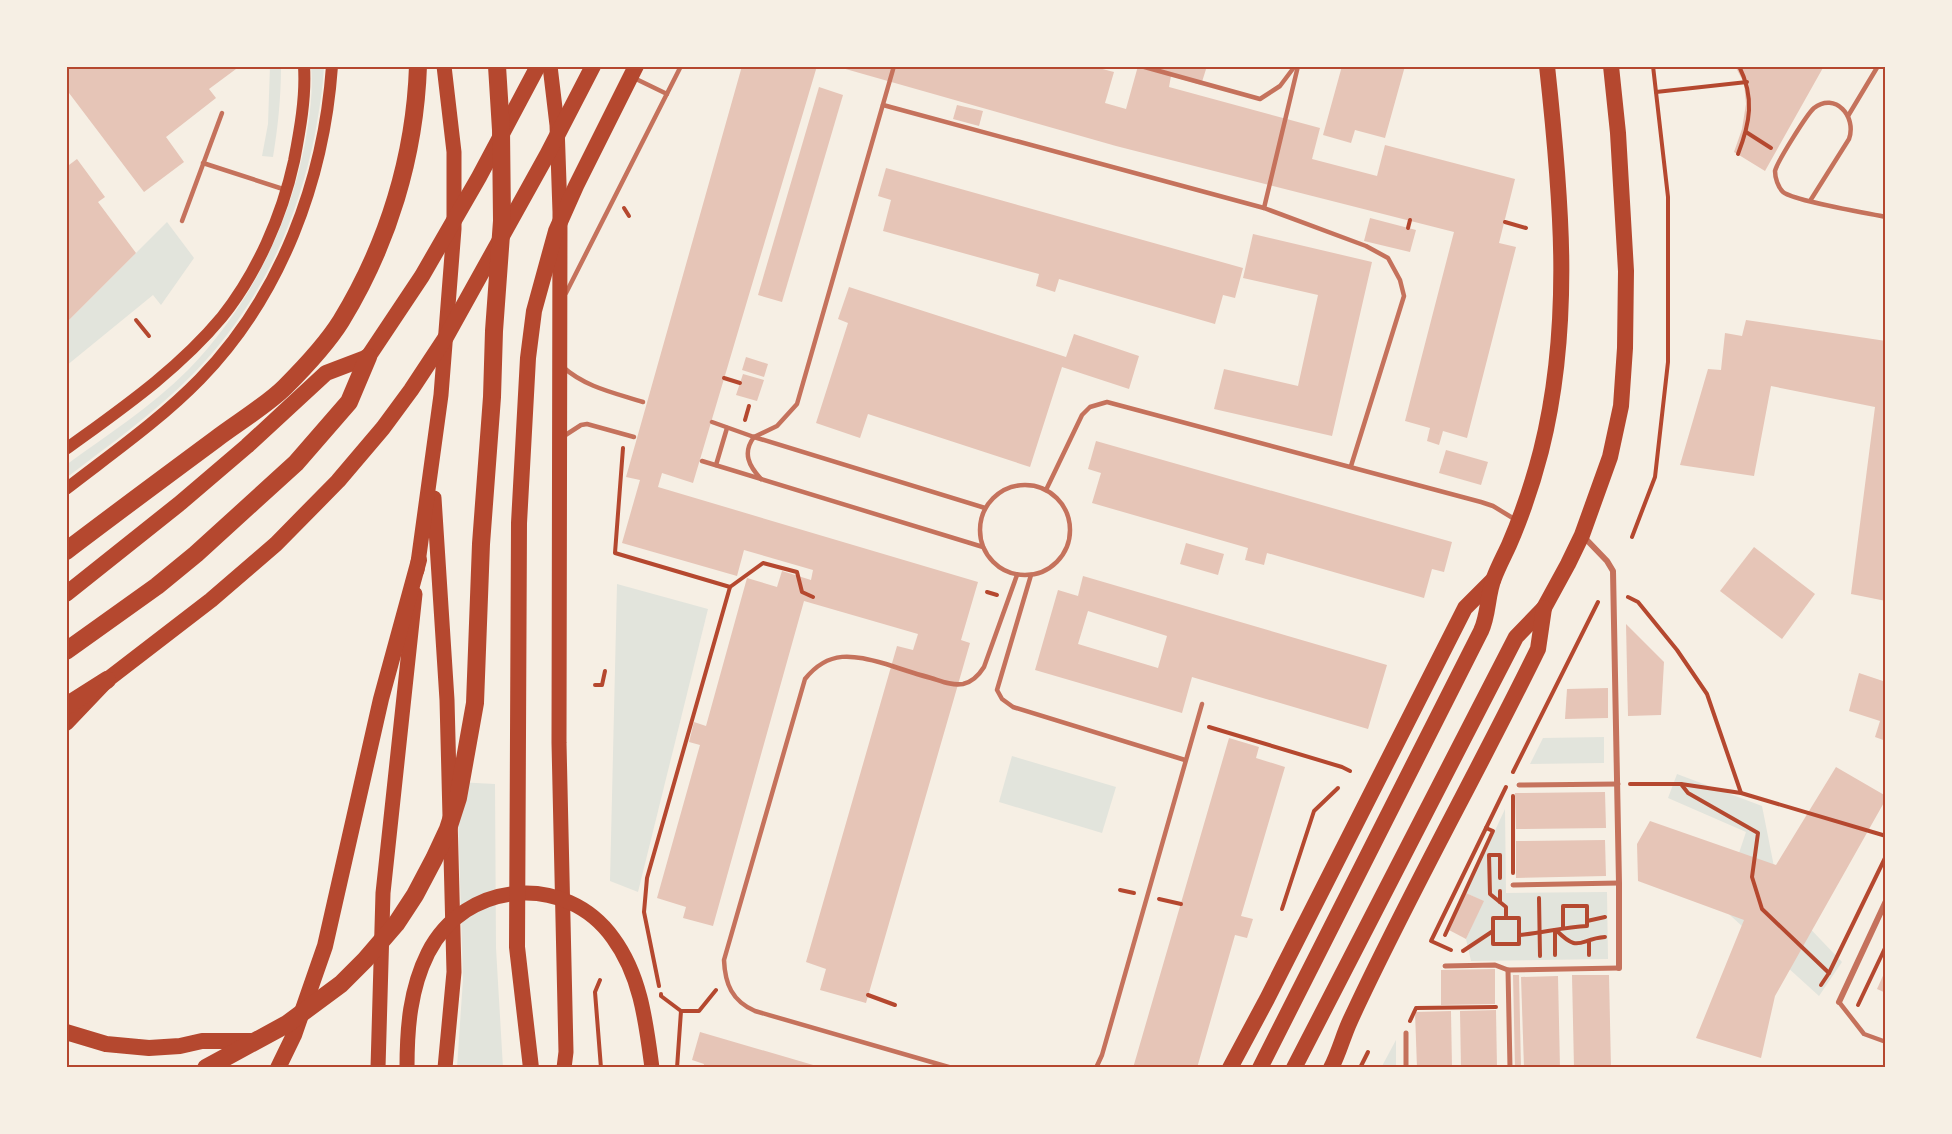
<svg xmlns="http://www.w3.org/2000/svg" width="1952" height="1134" viewBox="0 0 1952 1134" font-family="Mulish,sans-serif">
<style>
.green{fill:#e2e4dc}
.building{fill:#e6c5b7;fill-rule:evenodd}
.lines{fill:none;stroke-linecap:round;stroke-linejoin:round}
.path{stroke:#b5482f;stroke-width:4}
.service{stroke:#c5725c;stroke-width:4.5}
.pedestrian{stroke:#c5725c;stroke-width:5}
.minor{stroke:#c5725c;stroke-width:6}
.secondary{stroke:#b5482f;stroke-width:12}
.primary{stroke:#b5482f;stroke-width:15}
.trunk{stroke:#b5482f;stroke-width:16}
.motorway{stroke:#b5482f;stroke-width:18}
.neatline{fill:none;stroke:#b5482f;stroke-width:2}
</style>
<rect width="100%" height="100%" fill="#f6efe4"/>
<g class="green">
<path d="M 270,66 L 281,66 C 281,97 278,127 273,157 L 262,156 L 268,124 Z"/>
<path d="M 311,66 L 324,66 C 323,89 319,111 315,134 C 297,224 258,308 193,374 C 155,413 109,445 66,478 L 66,465 C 107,435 151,407 188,370 C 252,304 295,216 308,125 C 311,105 313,86 311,66 Z"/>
<polygon points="167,222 194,258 161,305 153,295 66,366 66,323"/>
<polygon points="617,584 708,609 638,892 610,881"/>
<polygon points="1604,737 1604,763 1530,764 1543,738"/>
<polygon points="1012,756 1116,787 1102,833 999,802"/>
<polygon points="1677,774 1762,806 1780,897 1842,962 1819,996 1721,907 1746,832 1668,798"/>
<polygon points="457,782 495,784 496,948 503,1068 457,1068 463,979"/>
<polygon points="1505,809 1506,893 1607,892 1608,959 1471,961 1466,939 1483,901 1466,893"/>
<polygon points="1396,1040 1396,1068 1381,1068"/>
</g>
<g class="building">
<polygon points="66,66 233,66 236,69 209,89 216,98 166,137 184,162 144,192 66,89"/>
<polygon points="742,66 817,66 693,483 662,473 658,487 978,582 961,640 970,643 866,1003 820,990 826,969 806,962 897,646 913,650 918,634 804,601 713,926 683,918 686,907 657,898 700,745 689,742 694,722 706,726 747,578 777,587 782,571 811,580 813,570 744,550 737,576 622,543 640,480 626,477"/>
<polygon points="835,66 1091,66 1114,72 1105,103 1126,109 1138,66 1207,66 1201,85 1171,76 1169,87 1320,128 1312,159 1377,176 1385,145 1515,179 1499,243 1516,247 1467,438 1443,431 1439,445 1427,441 1430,428 1405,421 1454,232 1116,146"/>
<polygon points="1342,66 1405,66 1385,138 1355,130 1351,143 1323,135"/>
<polygon points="1735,66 1824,66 1765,171 1734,152 1742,129 1746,104 1744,83"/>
<polygon points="819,87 843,95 782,302 758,295"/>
<polygon points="957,105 983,111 979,126 953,119"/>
<polygon points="77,159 105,197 98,202 136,253 66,323 66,160 69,165"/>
<polygon points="886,168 1243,268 1235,298 1223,295 1215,324 1059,279 1055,292 1036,286 1039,274 883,231 891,200 878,196"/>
<polygon points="1370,218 1416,230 1410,252 1364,241"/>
<polygon points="1253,234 1372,262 1332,436 1214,409 1224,369 1298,386 1318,295 1243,278"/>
<polygon points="849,287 1066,357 1074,334 1139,356 1129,389 1062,367 1030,467 868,414 860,438 816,423 848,323 838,319"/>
<polygon points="1746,320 1886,341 1886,601 1851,594 1875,407 1771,386 1754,476 1680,465 1708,369 1721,370 1725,333 1742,336"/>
<polygon points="746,357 768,364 764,377 742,370"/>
<polygon points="743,374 764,380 757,401 736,395"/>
<polygon points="1096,441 1452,542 1444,572 1432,569 1424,598 1267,553 1264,565 1245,560 1248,548 1092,503 1101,473 1088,469"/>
<polygon points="1446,450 1488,462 1481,485 1439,473"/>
<polygon points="1186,543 1224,554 1218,575 1180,564"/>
<polygon points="1754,547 1815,594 1782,639 1720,591"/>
<path d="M 1083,576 L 1387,665 L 1368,729 L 1192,677 L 1182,713 L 1035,670 L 1058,590 L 1078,596 ZM 1088,611 L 1167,636 L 1158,668 L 1078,644 Z"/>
<polygon points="1626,624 1664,662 1661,715 1628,716"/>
<polygon points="1859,673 1886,682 1886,741 1875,737 1880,721 1849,711"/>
<polygon points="1608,688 1608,718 1565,719 1567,689"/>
<polygon points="1229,738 1259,747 1256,758 1285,767 1241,916 1253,919 1247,938 1235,935 1197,1068 1133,1068"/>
<polygon points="1836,767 1886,796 1886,799 1775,996 1761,1058 1696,1038 1744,920 1638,881 1637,844 1650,821 1776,865"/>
<polygon points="1605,792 1606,828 1516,829 1515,793"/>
<polygon points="1605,840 1606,876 1516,878 1516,841"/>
<polygon points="1466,893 1484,901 1466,939 1449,930"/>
<polygon points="1495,969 1495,1004 1441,1005 1441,970"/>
<polygon points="1886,969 1886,993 1877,989"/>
<polygon points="1513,975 1519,975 1521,1068 1515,1068"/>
<polygon points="1572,975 1609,975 1611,1068 1574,1068"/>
<polygon points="1558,976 1560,1068 1524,1068 1521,977"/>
<polygon points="1496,1010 1497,1068 1461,1068 1460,1011"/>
<polygon points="1451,1011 1452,1068 1417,1068 1415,1012"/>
<polygon points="700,1032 820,1067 819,1068 703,1068 704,1064 692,1060"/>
</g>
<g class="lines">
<g class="path">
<polyline points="1656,92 1747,82"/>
<polyline points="1746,132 1771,148"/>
<path d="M 1738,154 C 1750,123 1755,98 1739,66"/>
<polyline points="624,208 629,216"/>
<polyline points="1505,222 1526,228"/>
<polyline points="1408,228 1410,220"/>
<polyline points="136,320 149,336"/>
<polyline points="724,378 740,383"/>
<polyline points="745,420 749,406"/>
<polyline points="623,448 615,553 730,587 763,563 797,572 802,592 813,597"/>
<polyline points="1632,537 1655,477 1668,362 1668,197 1653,66"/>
<polyline points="987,592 997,595"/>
<polyline points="1628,597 1638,602 1677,650 1707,694 1741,793"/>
<polyline points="595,685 602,685 605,671"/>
<polyline points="1209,727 1342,767 1350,771"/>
<polyline points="1513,772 1598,602"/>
<polyline points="1630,784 1681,784 1741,793 1886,836"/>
<polyline points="1681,784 1688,793 1758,833 1752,877 1762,909 1829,973"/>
<polyline points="1513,873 1513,796"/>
<polyline points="1500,878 1500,855 1489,855 1490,894 1506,907 1506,918"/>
<polyline points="1120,890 1134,893"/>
<polyline points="1500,891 1500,902"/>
<polyline points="1539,898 1540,956"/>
<polyline points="1159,899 1181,904"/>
<polyline points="1282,909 1314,811 1338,788"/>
<rect x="1493" y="918" width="26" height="26"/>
<polyline points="1563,927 1563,906 1587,906 1587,921"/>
<polyline points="1555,930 1555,955"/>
<path d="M 1556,930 C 1580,954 1578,939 1605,937"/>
<polyline points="1445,935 1493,831 1486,828"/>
<path d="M 1519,935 C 1542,933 1564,927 1587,926 L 1587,921 L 1605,917"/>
<polyline points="1589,941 1589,955"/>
<polyline points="1451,950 1431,941 1506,787"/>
<polyline points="1463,951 1493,931"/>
<polyline points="600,980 595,992 601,1068"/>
<polyline points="1821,985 1829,973 1886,856"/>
<polyline points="659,986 644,912 647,878 730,587"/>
<polyline points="661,994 661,996 681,1011"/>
<polyline points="868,995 895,1005"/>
<polyline points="1858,1005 1886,946"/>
<polyline points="1410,1021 1416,1008 1496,1007"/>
<polyline points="677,1068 681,1011 699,1011 716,990"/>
<polyline points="1360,1068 1368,1052"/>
</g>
<g class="service">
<polyline points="1141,66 1260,99 1280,86 1295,66"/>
<polyline points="634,78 667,94"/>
<polyline points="883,105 1264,208 1366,246 1388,258 1400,280 1404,296 1351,466"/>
<polyline points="1848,116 1878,66"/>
<polyline points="203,163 286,190"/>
<path d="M 1810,201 L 1849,139 C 1857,116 1835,92 1814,108 C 1807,114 1777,162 1775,171 C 1775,178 1778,187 1783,192 C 1794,201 1867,213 1886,217"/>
<polyline points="1264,208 1298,66"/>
<polyline points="182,221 222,113"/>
<polyline points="566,293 681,66"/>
<path d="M 563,367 C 585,387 615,393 643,402"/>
<polyline points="712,422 754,437 985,508"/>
<polyline points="564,436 581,425 587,424 634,437"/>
<polyline points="754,437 777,426 797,404 894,66"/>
<path d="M 754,437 C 742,453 749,466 761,479"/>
<polyline points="702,461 983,547"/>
<polyline points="716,465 727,428"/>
<circle cx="1025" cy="530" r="45"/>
<polyline points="1046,490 1082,415 1090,407 1107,402 1481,502 1493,506 1516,520"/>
<polyline points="1031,575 997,690 1002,699 1013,707 1185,760"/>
<polyline points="1839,1002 1864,1034 1886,1042"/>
<path d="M 952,1068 L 755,1011 C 732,1001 725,984 724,960 L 805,679 C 829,649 853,655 886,664 C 901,669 916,674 931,678 C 941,681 952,686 963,684 C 972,682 979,675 984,667 L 1017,575"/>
<polyline points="1096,1068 1102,1055 1202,704"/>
</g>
<g class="pedestrian">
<polyline points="1519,785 1618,784"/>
<polyline points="1513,885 1619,883"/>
<polyline points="1445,966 1495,965 1508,970 1619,968"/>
<polyline points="1508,970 1510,1068"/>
<polyline points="1406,1033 1406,1068"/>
</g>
<g class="minor">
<polyline points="1582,535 1607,561 1613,571 1619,883 1619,968"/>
<polyline points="1839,1002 1886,901"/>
</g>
<g class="secondary">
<path d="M 66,449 C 121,409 178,370 222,317 C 257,273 282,216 294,161 C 300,130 306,97 304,66"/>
<path d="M 66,489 C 111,454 160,420 200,379 C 281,296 324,180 332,66"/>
</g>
<g class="primary">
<polyline points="550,66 557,125 560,212 559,743 566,1052 564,1068"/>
<polyline points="434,498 447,700 454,972 445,1068"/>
<polyline points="417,570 441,395 454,229 454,152 444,66"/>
<polyline points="378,1068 383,893 415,594"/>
<path d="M 407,1068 C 407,1028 410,989 428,953 C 465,880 566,872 613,938 C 641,976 646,1023 652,1068"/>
</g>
<g class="trunk">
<polyline points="66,594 179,504 247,446 326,373 368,357 422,276 479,177 538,66"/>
<polyline points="66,723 107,680 211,600 276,544 338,481 383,428 411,390 446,337 547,155 593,66"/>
<polyline points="66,1032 106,1044 149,1048 180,1046 202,1041 255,1041"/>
<polyline points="278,1068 294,1035 325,946 381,699 419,560"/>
<polyline points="531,1068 517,947 519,523 528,358 534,311 556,231 576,186 636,66"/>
<polyline points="1230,1068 1267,999 1465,608 1493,580"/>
<path d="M 1260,1068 L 1481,631 C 1489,614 1487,595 1494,578 C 1498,567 1504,556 1509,545 C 1522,515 1533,482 1541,451 C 1573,324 1561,194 1547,66"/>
<polyline points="1294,1068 1516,637 1544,608 1568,564 1582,535 1610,457 1621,406 1625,348 1626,271 1618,133 1611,66"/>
<path d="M 1331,1068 C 1339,1053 1343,1036 1350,1021 C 1408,895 1477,774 1538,649 L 1544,608"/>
</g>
<g class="motorway">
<path d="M 66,551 C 116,513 166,476 216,439 C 237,423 267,405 285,387 C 305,367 326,345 341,321 C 388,244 415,156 418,66"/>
<polyline points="66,651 157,586 196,554 296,463 349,402 368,357"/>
<polyline points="66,706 107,680"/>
<polyline points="206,1068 287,1024 341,984 365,960 396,924 415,895 434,859 448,829 458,798 475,703 481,544 492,397 494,331 502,221 501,130 497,66"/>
</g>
</g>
<rect width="1952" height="1134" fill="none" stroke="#f6efe4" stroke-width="135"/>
<rect x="68" y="68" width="1816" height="998" class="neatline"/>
</svg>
